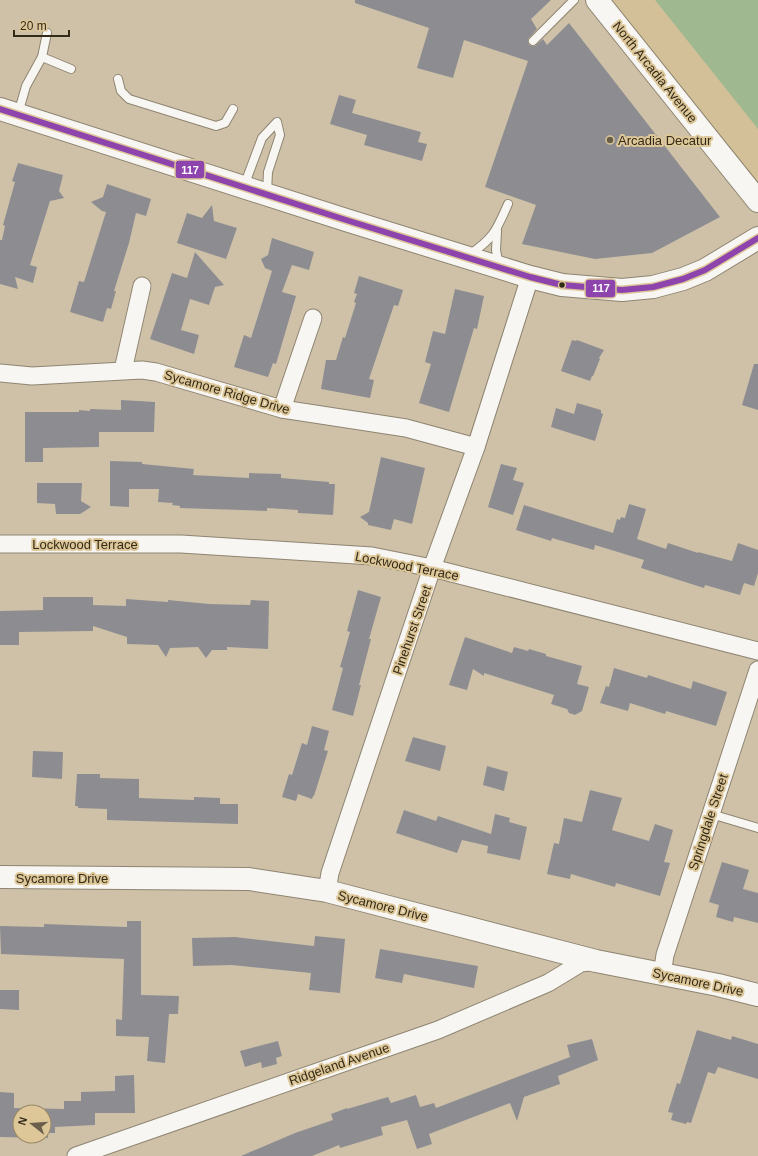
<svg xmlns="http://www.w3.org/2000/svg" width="758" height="1156" viewBox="0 0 758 1156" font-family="Helvetica,sans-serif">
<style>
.built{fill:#d4c098}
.green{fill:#a0b890}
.building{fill:#8d8d91;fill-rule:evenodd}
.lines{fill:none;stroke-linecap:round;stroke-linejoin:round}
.lane-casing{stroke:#8e8471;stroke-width:10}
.street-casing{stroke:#8e8471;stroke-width:19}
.secondary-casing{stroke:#8e8471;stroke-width:24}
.lane{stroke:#f8f6f2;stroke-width:8}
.street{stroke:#f8f6f2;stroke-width:17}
.secondary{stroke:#f8f6f2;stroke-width:22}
.bus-1-casing{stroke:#ddc799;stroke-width:9}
.bus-1{stroke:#8e44ad;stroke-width:6}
.poi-dot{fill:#695f4a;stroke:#ddc799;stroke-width:1.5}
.bus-dot{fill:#332a18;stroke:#ddc799;stroke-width:1.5}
.labels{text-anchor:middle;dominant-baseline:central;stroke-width:4;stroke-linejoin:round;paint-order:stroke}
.street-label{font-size:13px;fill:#332a18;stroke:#ddc799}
.poi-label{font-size:13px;fill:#332a18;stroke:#ddc799;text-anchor:start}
.line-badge{stroke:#ddc799;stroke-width:1.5}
.badge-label{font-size:11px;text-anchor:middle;font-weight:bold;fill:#fff}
</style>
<rect width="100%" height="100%" fill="#cec1a8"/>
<polygon class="built" points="601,0 758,0 758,210"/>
<polygon class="green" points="655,0 758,0 758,129"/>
<g class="building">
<polygon points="355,0 551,0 531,19 537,29 528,39 529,45 535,46 543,39 547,45 569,23 720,217 652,253 595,259 522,244 536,205 485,187 528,61 464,40 453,78 417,68 429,28 355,3"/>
<polygon points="339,95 356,100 352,113 421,132 418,142 427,144 422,161 364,145 367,135 330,124"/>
<polygon points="18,163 63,175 59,191 64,198 50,201 30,265 37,267 33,283 15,277 18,289 0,284 0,240 2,240 5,226 3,225 15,182 12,181"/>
<polygon points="107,184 151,199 146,216 136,213 129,243 114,291 116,291 111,309 107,308 103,322 70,312 79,281 84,282 106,212 102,211 91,202 103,197"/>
<polygon points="212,205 214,221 237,228 226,259 177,243 187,213 202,218"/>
<polygon points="272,238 314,252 309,270 292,265 282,292 296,296 276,364 273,363 268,377 234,367 244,335 251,338 272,271 265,268 261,259 268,255"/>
<polygon points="195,252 224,285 215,287 209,305 190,299 181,330 199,335 194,354 150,339 172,273 187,278"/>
<polygon points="359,276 403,290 398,306 394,305 369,379 374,380 370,398 321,389 326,360 336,360 343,337 345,338 356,303 354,302 357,294 354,293"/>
<polygon points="455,289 484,296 477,329 474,328 449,412 419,403 431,364 425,362 433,331 445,334"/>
<polygon points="572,340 576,341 577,340 604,350 599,358 600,359 593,376 592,376 590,381 561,371"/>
<polygon points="754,364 758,364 758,410 742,405"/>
<polygon points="121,400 155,402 154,432 99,432 99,447 43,448 43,462 25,462 25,412 79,412 79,410 90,411 90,409 121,410"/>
<polygon points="577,403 601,410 601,413 603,414 595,441 551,427 556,408 574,414"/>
<polygon points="381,457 425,468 412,524 394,519 391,530 368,525 368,523 360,517 369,512"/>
<polygon points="110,461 142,462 142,464 194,469 193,475 249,478 249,473 281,474 281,478 329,482 329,484 335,484 333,515 298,513 298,510 267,508 267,511 180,508 180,506 172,505 173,503 158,502 159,489 129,489 129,507 110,506"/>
<polygon points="501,464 517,468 513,480 524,483 513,515 488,507"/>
<polygon points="37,483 82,483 81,501 91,507 80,514 56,514 55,504 37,503"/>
<polygon points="629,504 646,509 637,539 666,549 668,543 698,553 698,552 732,561 738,543 758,550 758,573 754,586 744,583 740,595 705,585 704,588 641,568 644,560 595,545 594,550 552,538 551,541 516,530 524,505 613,533 617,519 620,520 621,517 625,518"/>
<polygon points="358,590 381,597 369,639 371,639 359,685 361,685 353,716 332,710 343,668 340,667 350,632 347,631"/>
<polygon points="43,597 93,597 93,605 126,606 126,599 168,602 168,600 209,604 250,605 251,600 269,601 268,649 227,647 227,650 212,650 206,658 198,647 170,648 166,657 158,645 127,644 127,637 93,626 93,631 19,632 19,645 0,645 0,611 43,610"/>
<polygon points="465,637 512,653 514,647 528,651 529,649 546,654 546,656 582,666 577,684 589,687 582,711 575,715 569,713 567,709 551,704 554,695 484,673 484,676 473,669 467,690 449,685"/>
<polygon points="614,668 647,678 648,675 691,689 693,681 727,692 716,726 666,711 665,714 630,703 628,711 600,703 606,686 609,687"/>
<polygon points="312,726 329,731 324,750 328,751 314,796 313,796 312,799 298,794 296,801 282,797 289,774 292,775 302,743 307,745"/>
<polygon points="413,737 446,746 440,771 405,761"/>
<polygon points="33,751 63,752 62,779 32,777"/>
<polygon points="487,766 508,772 504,791 483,785"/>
<polygon points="77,774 100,774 100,778 139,779 139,798 194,800 194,797 220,798 220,804 238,804 238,824 107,820 107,809 78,808 78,806 75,806"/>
<polygon points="590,790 622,798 612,830 649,841 655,824 673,830 664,862 670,863 660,896 616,883 615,887 571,874 570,879 547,874 554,843 559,844 564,818 582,822"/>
<polygon points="404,810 436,821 438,816 491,834 495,814 510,818 509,822 527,827 520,860 487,853 488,846 462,840 457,853 396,833"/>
<polygon points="722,862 749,870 743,889 758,893 758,923 734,917 733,922 716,917 719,905 709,902"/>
<polygon points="127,921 141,921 141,995 179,996 178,1014 169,1014 165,1063 147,1061 149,1037 116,1036 116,1019 122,1020 124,959 1,954 0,926 44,927 44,924 127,927"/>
<polygon points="315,936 345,939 340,993 309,990 311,973 232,965 193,966 192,938 235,937 314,946"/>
<polygon points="380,949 478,966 474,988 404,974 402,983 375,978"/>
<polygon points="0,990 19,990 19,1010 0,1009"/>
<polygon points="697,1030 731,1040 732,1036 758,1044 758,1079 718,1067 715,1074 708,1072 691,1123 687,1122 686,1124 671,1120 673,1113 668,1112 677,1083 680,1084"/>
<polygon points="592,1039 598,1060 558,1076 560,1084 524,1097 517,1121 510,1103 429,1134 432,1144 417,1149 407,1120 381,1127 383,1135 340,1148 339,1145 312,1156 241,1156 295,1133 333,1120 331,1114 347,1108 347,1109 388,1097 391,1103 416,1095 420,1107 434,1103 436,1108 570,1057 567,1045"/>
<polygon points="278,1041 282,1056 276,1058 277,1064 262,1068 261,1062 245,1067 240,1051"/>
<path d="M 134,1075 L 135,1113 L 95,1113 L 95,1125 L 55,1127 L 55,1133 L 48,1133 L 48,1138 L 0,1137 L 0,1092 L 14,1093 L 14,1108 L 64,1109 L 64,1101 L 81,1101 L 81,1092 L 115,1091 L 115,1076 ZM 20,1112 L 44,1112 L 44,1136 L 20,1136 Z"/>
</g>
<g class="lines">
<g class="lane-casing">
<g id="lane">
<polyline points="533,41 574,0"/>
<polyline points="42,57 71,69"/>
<polyline points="118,79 121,91 129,99 216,126 225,123 233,109"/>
<polyline points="18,114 26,86 42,57 47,33"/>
<polyline points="244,186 262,138 277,122 280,135 268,172 267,192"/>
<polyline points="497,231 496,250 499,266"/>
<path d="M 469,255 C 494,238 496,231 508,204"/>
<polyline points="711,814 758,828"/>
</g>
</g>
<g class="street-casing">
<g id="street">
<polyline points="123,370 142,286"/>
<polyline points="0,373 32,376 142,370 156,372 282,409 406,428 476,447"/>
<polyline points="282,409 313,318"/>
<polyline points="0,544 181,544 372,556 432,568 758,651"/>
<polyline points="327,891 330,873 432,568 476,447 530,277"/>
<polyline points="662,975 665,955 758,670"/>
<polyline points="76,1156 438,1030 548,983 581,963 596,961"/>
</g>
</g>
<g class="secondary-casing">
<g id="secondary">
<polyline points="597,0 758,201"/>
<polyline points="0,109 346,220 530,277 562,285 622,290 653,287 683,279 705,270 758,238"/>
<polyline points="0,877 249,879 327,891 596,961 718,985 758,995"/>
</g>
</g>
<use href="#lane" class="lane"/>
<use href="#street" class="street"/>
<use href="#secondary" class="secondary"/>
<g class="bus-1-casing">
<polyline id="bus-1" points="0,109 346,220 530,277 562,285 622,290 653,287 683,279 705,270 758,238"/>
</g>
<use href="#bus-1" class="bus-1"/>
</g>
<circle class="poi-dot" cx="610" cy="140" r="4"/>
<circle class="bus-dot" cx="562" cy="285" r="3.5"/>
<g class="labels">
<g class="street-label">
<text transform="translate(655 72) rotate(51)">North Arcadia Avenue</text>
<text transform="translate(227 392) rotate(16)">Sycamore Ridge Drive</text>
<text x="85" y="544">Lockwood Terrace</text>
<text transform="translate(407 566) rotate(11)">Lockwood Terrace</text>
<text transform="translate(412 630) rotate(-71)">Pinehurst Street</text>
<text transform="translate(708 822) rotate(-72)">Springdale Street</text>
<text x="62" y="878">Sycamore Drive</text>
<text transform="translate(383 906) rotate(14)">Sycamore Drive</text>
<text transform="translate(698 982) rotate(12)">Sycamore Drive</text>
<text transform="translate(339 1064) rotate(-19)">Ridgeland Avenue</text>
</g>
<g class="poi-label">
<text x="618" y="140">Arcadia Decatur</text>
</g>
</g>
<g class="line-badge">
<rect x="175" y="160" width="30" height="19" rx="4" fill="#8e44ad"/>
<rect x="585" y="279" width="31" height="19" rx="4" fill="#8e44ad"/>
</g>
<g class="badge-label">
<text x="190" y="174">117</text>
<text x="601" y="292">117</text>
</g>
<g transform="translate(32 1124) rotate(287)"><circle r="19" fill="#ddc799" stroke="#998865"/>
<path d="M0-3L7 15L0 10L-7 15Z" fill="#695f4a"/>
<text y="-6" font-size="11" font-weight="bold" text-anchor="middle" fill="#332a18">N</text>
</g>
<path d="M14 30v6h55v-6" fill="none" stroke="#332a18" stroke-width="2"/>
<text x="20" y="30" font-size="12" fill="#332a18" stroke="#ddc799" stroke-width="3" paint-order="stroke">20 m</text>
</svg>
